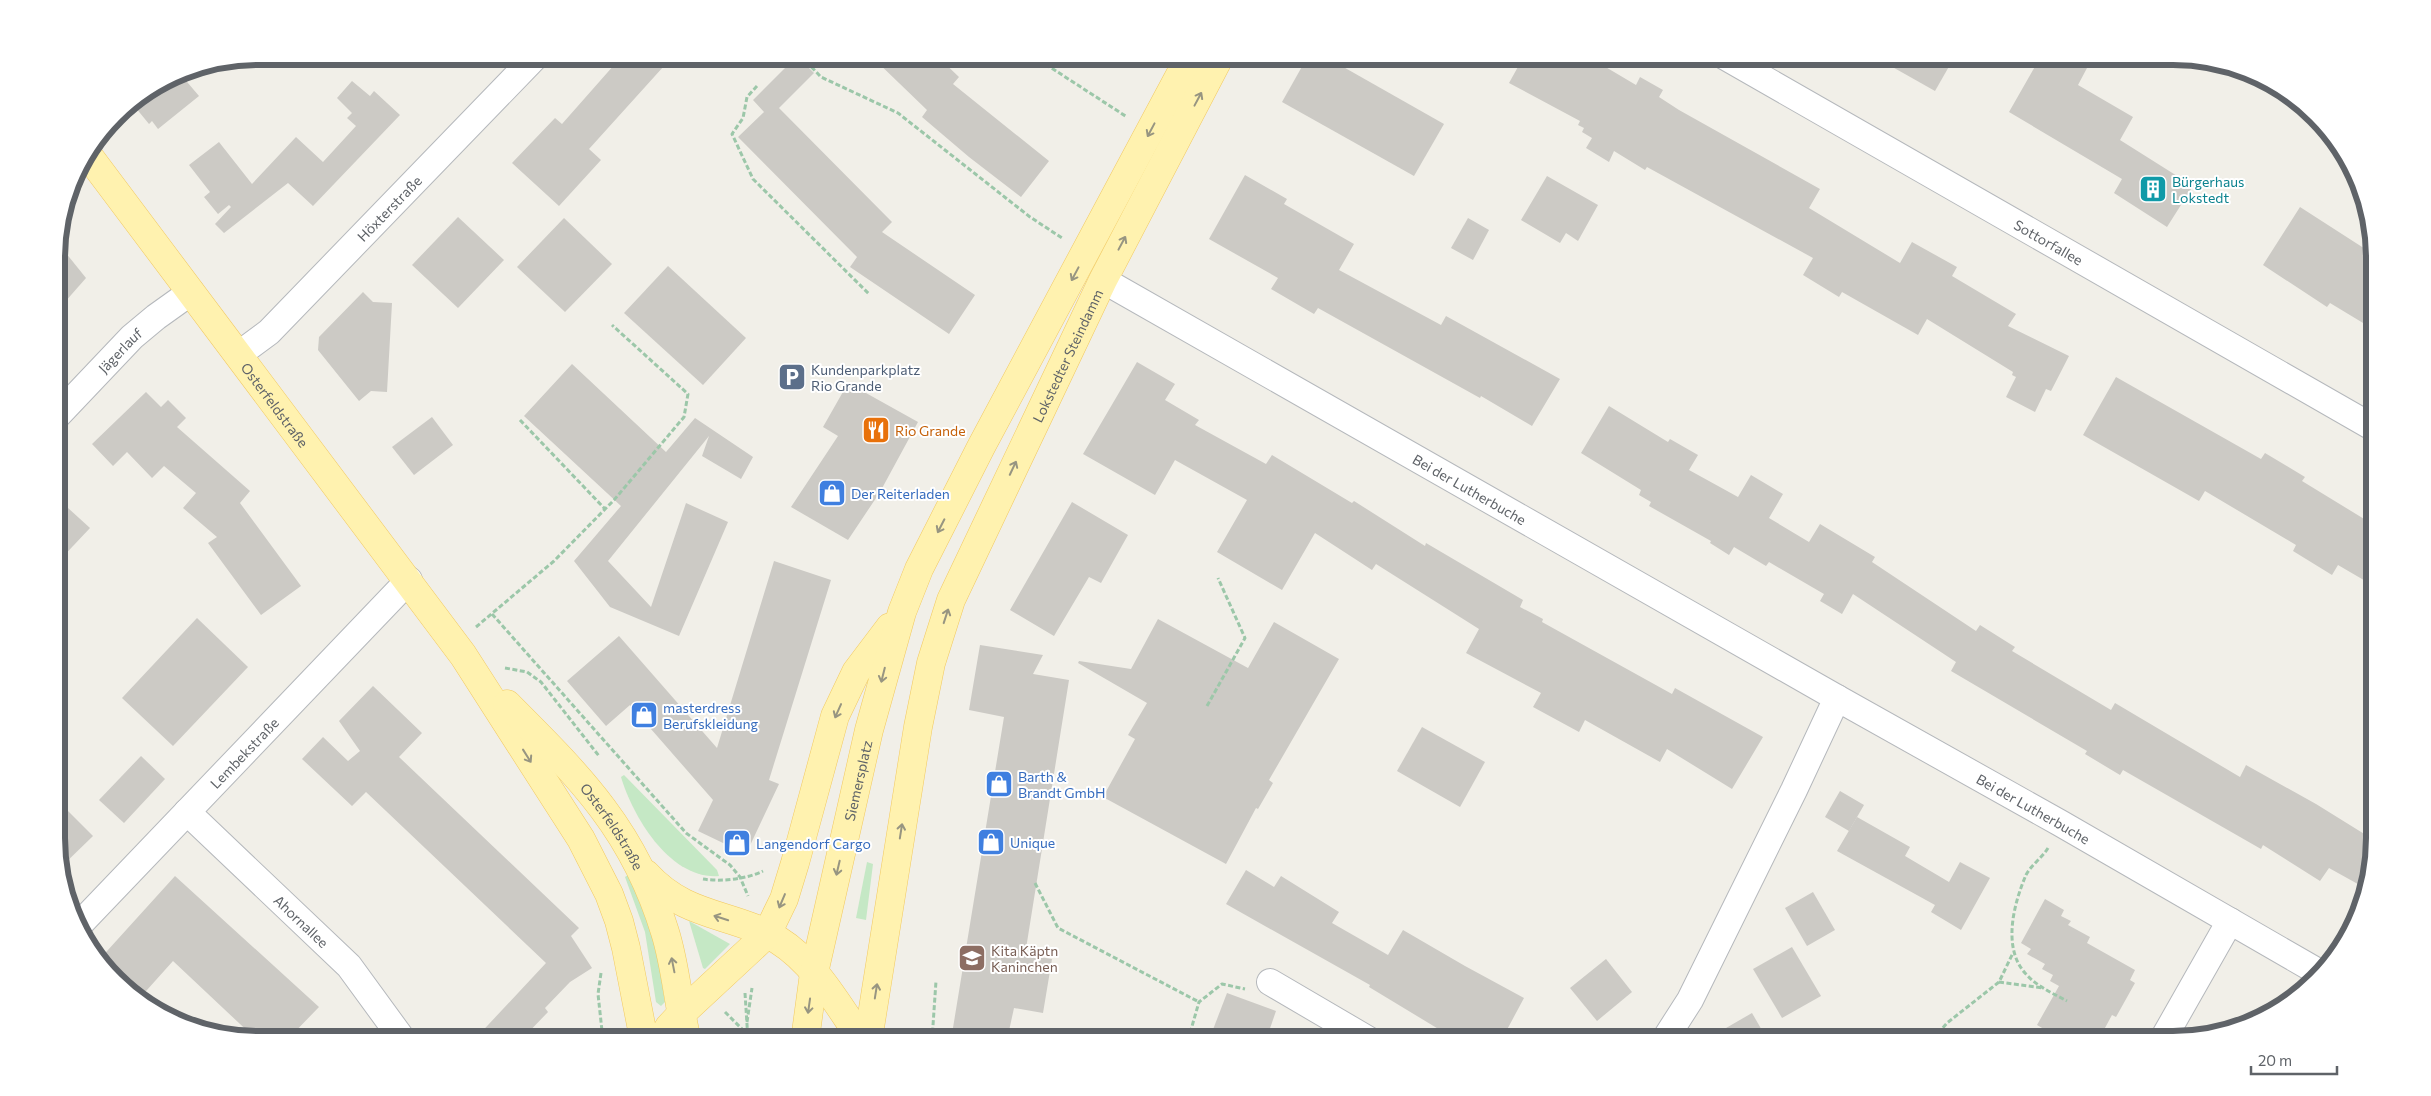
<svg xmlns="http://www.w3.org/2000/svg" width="2431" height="1096" viewBox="0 0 2431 1096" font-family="Commissioner,sans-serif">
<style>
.green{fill:#c5e8c5}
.building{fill:#cccac5}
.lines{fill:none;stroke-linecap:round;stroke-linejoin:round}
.street-casing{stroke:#b5b8bc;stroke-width:28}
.primary-casing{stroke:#f2c960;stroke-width:29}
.path{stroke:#9cc7a9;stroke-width:3;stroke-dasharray:5 2.5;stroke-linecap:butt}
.street{stroke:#fff;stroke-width:26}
.primary{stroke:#fff2af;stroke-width:28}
.oneway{stroke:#979581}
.labels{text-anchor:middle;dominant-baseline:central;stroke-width:4;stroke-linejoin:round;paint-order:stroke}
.culture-label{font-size:14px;fill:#0d838f;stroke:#fff;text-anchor:start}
.street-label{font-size:14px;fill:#5f6368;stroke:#fff}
.service-label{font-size:14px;fill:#4e5e75;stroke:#fff;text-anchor:start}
.food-label{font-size:14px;fill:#c56008;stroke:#fff;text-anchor:start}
.shop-label{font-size:14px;fill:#366cbe;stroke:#fff;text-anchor:start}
.education-label{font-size:14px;fill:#785e54;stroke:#fff;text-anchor:start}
.rim{fill:none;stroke:#5f6368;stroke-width:6}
</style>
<rect width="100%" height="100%" fill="#f1efe8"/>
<g class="green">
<path d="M 624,775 L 717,870 L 719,876 C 670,880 633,817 621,777 Z"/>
<polygon points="867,862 873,864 866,920 856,918"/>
<path d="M 628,875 C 650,915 659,957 665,1002 L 661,1006 L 656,1002 L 645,932 L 625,877 Z"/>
<polygon points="689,921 730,944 705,969 703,968"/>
</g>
<g class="building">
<polygon points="622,56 673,56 589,149 601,160 559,206 512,163 555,118 562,124"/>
<polygon points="797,56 814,73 779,108 892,222 882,232 975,295 949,334 850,267 857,257 738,137 764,112 753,100"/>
<polygon points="871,56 937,56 959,77 953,84 1049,161 1021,197 969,157 922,117 927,110"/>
<polygon points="1308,56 1324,56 1444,124 1414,176 1282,102"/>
<polygon points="1524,56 1587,56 1636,85 1640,77 1663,90 1659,97 1679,110 1820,189 1809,208 1900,263 1912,242 1957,267 1952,276 2016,314 2008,326 2069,356 2051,391 2046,389 2035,412 2006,397 2016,377 2012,375 2013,372 1927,319 1918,335 1842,292 1839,297 1803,275 1813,258 1647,167 1645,170 1614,151 1609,162 1586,148 1592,138 1582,132 1584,128 1578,125 1580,121 1509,83"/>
<polygon points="1873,56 1955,56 1935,91"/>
<polygon points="2041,56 2067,56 2087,68 2078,85 2133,117 2120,140 2193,186 2167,227 2114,193 2122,179 2009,112"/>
<polygon points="182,76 199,96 158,129 152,121 149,124 131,102 173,77 176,80"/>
<polygon points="352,81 370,96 374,91 400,115 313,206 288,183 224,233 215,224 231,207 229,205 218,214 204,197 210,192 189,165 219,142 252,184 296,137 323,162 356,126 347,118 352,113 337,98"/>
<polygon points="1245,175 1287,199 1284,204 1354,244 1339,270 1441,325 1446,316 1560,379 1532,426 1481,396 1480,398 1318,308 1314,314 1271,289 1278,278 1209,239"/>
<polygon points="1547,176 1598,205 1578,241 1566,233 1560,243 1521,220"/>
<polygon points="2300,207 2373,254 2373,329 2330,303 2327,307 2263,265"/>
<polygon points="458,217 504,260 458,308 412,265"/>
<polygon points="564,218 612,264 565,312 517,267"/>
<polygon points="1468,218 1489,230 1473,260 1451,248"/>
<polygon points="57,242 86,278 57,311"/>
<polygon points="668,266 746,338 703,385 624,313"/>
<polygon points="363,292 373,302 392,303 387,392 371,391 359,401 318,350 319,337"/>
<polygon points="1137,362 1175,384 1165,400 1199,420 1195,425 1266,464 1272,455 1352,503 1354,501 1425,546 1426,543 1523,600 1520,607 1543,619 1542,622 1672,694 1675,688 1763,737 1732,789 1667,749 1660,762 1585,720 1579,732 1533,707 1541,693 1466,653 1479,629 1376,564 1372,570 1315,533 1282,590 1217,552 1247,500 1175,460 1155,495 1083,454"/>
<polygon points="572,364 666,452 695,418 753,457 741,479 702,456 709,436 608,561 651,607 686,503 728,522 679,636 610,607 574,561 621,506 524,416"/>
<polygon points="2116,377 2261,459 2265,453 2305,477 2302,481 2374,525 2374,586 2338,565 2332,575 2293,551 2296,545 2205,491 2199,501 2083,435"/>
<polygon points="848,383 918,422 880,492 848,540 791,507 838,436 823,427"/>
<polygon points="146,392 161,407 168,400 186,418 177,427 250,491 240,503 301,586 261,615 208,543 217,537 183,508 196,493 164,466 152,478 127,452 113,466 92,444"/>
<polygon points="1609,406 1668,442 1670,439 1698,455 1689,470 1738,497 1751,475 1783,494 1769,518 1809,542 1820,524 1875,557 1872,562 1976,631 1980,625 2015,647 2012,651 2111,710 2115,703 2240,777 2246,765 2316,804 2374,840 2365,888 2329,868 2320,881 2263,845 2261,849 2123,770 2120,775 2085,754 2087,751 1951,671 1956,662 1853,594 1842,614 1820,601 1824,594 1769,562 1766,566 1734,547 1729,555 1710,543 1711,541 1649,506 1651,502 1639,495 1641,490 1581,453"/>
<polygon points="432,417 453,445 414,475 392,447"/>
<polygon points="57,498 90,528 57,563"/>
<polygon points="1072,502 1128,535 1101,583 1089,577 1054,636 1010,610"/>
<polygon points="774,561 831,580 769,780 779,784 746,854 698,831 713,800 630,705 606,726 567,681 619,636 717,748"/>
<polygon points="197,618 248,667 173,746 122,698"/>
<polygon points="1158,619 1248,668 1274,622 1339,659 1269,780 1273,783 1258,809 1256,808 1226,864 1103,797 1135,739 1128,735 1147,703 1078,663 1079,661 1131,669"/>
<polygon points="980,645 1043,655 1033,674 1069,680 1025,955 1052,959 1043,1013 1014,1008 1007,1040 951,1040 1004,717 969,710"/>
<polygon points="373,686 422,733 399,757 579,928 571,936 592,968 570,982 545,1008 548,1012 521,1040 474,1040 546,963 366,792 352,806 302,759 323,737 348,761 360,751 339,721"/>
<polygon points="1422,727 1485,762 1460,807 1397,771"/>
<polygon points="141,756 165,779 124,823 99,800"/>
<polygon points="1840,791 1864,805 1849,831 1825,817"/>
<polygon points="58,801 93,836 59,869 58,864"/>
<polygon points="1857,817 1910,847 1905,856 1949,882 1960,862 1990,878 1961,930 1931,912 1935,905 1837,851"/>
<polygon points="1246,870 1274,887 1281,876 1339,912 1332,923 1388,955 1403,930 1465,966 1524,998 1502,1039 1455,1039 1369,987 1370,985 1226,904"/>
<polygon points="175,876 319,1007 287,1040 257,1040 173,961 138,1000 98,961"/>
<polygon points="1813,892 1835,930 1807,946 1785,908"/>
<polygon points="2045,899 2064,910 2061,916 2071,921 2068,925 2090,937 2087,943 2135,970 2130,980 2135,983 2116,1017 2112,1015 2099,1039 2073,1039 2064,1034 2061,1039 2037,1025 2059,986 2050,981 2053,975 2042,969 2045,964 2027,954 2031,949 2021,943"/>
<polygon points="1792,947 1821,996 1782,1018 1753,969"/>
<polygon points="1606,959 1632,992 1597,1021 1570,988"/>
<polygon points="1227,993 1276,1011 1266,1040 1209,1040"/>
<polygon points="1752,1013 1767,1039 1707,1039"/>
</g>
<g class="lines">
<g class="street-casing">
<g id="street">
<path id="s1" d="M 1724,56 L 2374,428"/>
<path id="s2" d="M 1103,280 L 1837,698 L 2060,823 L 2320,973"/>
<path id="s3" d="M 238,355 L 269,332 L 536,56"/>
<path id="s4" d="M 57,416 L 132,337 L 156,317 L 191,292"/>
<path id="s5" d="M 187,812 L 349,966 L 403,1040"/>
<path id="s6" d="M 78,926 L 409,580"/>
<polyline points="1270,982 1369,1040"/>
<polyline points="1665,1039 1690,1000 1794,790 1837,698"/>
<polyline points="2163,1039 2230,921"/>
</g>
</g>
<g class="primary-casing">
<g id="primary">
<path id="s7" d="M 88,155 L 463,655 L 581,839 L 609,894 L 619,921 L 626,948 L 644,1040"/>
<path id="s8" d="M 507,704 C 580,777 634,830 665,932 C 676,967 678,1004 687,1040"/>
<path d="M 646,874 C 687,919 732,912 778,940 C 815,963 838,1005 862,1040"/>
<polyline points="661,1040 669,1027 682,1013 767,934 784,899 795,863 835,716 856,672 890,627"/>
<path id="s9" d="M 805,1040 L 814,973 L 869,730 L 902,612 L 919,569 L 981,447 L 1190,56"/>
<path id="s10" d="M 868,1040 L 918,727 L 931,663 L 951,600 L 1103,280 L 1220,56"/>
</g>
</g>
<g class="path">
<polyline points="801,56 821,77 898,113 1030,217 1062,238"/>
<polyline points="1033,56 1127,117"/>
<polyline points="757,86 747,97 743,118 732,134 753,179 869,294"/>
<polyline points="520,420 605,509"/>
<polyline points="492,614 686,833 730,865 740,877 748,896"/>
<polyline points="476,627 554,561 614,500 684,417 688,394 612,325"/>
<polyline points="505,668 527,672 541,682 599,756"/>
<polyline points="1207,706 1245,638 1218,578"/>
<path d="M 2048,848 C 2042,858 2031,865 2026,875 C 2014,903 2002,947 2025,973 C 2036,986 2052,993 2067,1001"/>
<path d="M 703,879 C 721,882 747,879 763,871"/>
<polyline points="1035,883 1058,928 1199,1002"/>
<polyline points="601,973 598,994 603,1040"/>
<polyline points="1999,982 2043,988"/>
<polyline points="745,993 748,1040"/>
<polyline points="725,1012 745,1032"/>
<polyline points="747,1022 752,988"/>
<polyline points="1933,1039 1947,1023 1999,982 2013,953"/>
<polyline points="932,1040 936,981"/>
<polyline points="1188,1040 1199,1002 1222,984 1245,989"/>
</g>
<use href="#street" class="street"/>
<use href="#primary" class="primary"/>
</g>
<defs><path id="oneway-shaft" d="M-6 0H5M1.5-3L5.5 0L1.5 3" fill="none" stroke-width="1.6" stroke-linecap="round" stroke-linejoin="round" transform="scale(1.25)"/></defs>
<g class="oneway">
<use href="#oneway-shaft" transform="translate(1198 99) rotate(-62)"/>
<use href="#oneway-shaft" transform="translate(1151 130) rotate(118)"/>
<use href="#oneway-shaft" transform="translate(1122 243) rotate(-62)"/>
<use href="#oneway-shaft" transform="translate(1075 274) rotate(118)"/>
<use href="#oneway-shaft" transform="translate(1013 468) rotate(-65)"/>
<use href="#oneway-shaft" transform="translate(941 526) rotate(117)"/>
<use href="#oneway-shaft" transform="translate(946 616) rotate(-72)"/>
<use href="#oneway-shaft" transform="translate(883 675) rotate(104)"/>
<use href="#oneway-shaft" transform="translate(838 711) rotate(114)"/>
<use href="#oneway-shaft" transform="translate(527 756) rotate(58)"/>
<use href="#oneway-shaft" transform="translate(901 831) rotate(-81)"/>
<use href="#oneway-shaft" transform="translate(838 868) rotate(103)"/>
<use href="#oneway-shaft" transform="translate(782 901) rotate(113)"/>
<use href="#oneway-shaft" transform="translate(721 918) rotate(-162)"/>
<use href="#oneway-shaft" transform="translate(673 965) rotate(-101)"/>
<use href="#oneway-shaft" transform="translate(876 991) rotate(-81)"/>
<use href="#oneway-shaft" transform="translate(809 1006) rotate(98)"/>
</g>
<defs>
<g id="building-square" transform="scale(1.4375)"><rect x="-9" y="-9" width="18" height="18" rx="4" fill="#0f9aa8" stroke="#fff"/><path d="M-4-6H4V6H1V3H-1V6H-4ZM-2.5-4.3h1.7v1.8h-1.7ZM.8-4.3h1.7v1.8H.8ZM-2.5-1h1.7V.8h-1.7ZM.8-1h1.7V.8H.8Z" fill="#fff"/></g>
<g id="parking-square" transform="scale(1.4375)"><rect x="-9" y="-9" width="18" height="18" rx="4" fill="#5c6f8a" stroke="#fff"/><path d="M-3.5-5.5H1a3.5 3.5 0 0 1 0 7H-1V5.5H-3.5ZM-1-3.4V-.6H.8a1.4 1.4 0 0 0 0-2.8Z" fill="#fff"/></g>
<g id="restaurant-square" transform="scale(1.4375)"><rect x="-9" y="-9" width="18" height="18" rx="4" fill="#e8710a" stroke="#fff"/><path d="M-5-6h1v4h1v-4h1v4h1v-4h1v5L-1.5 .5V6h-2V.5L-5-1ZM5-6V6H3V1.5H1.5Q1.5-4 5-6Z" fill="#fff"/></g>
<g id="shop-square" transform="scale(1.4375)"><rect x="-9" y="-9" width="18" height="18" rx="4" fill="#3f7fe0" stroke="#fff"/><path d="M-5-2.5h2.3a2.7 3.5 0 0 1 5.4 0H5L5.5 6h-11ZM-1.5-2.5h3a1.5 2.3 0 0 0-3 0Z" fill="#fff"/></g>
<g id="school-square" transform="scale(1.4375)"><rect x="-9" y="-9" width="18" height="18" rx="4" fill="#8d6e63" stroke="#fff"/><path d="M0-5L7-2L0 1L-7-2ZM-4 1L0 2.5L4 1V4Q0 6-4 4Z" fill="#fff"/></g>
</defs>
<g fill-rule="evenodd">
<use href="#building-square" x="2153" y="189"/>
<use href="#parking-square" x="792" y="377"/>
<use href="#restaurant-square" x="876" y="430"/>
<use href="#shop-square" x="832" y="493"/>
<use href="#shop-square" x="644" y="715"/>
<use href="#shop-square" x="999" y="784"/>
<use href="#shop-square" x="991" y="842"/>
<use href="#shop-square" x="737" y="843"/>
<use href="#school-square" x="972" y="958"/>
</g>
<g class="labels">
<g class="culture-label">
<text x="2172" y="181">Bürgerhaus<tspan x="2172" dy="16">Lokstedt</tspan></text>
</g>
<g class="street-label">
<text stroke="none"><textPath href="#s3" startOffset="211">Höxterstraße</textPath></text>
<text stroke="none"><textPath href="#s1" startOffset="374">Sottorfallee</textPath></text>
<text stroke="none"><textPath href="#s4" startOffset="91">Jägerlauf</textPath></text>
<text stroke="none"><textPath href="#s10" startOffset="719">Lokstedter Steindamm</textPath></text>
<text stroke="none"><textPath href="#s7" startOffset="312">Osterfeldstraße</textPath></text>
<text stroke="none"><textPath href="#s2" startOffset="422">Bei der Lutherbuche</textPath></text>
<text stroke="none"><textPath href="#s6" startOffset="240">Lembekstraße</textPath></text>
<text stroke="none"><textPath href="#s9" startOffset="265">Siemersplatz</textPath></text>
<text stroke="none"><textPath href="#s2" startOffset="1070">Bei der Lutherbuche</textPath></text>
<text stroke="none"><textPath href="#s8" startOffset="162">Osterfeldstraße</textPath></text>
<text stroke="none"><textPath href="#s5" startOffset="158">Ahornallee</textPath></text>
</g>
<g class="service-label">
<text x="811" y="369">Kundenparkplatz<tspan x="811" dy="16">Rio Grande</tspan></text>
</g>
<g class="food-label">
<text x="895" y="430">Rio Grande</text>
</g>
<g class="shop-label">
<text x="851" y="493">Der Reiterladen</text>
<text x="663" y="707">masterdress<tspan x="663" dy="16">Berufskleidung</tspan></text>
<text x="1018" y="776">Barth &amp;<tspan x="1018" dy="16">Brandt GmbH</tspan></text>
<text x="1010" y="842">Unique</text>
<text x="756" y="843">Langendorf Cargo</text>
</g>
<g class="education-label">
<text x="991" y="950">Kita Käptn<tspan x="991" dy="16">Kaninchen</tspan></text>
</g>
</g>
<path d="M0 0H2431V1096H0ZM258 65H2173A193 193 0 0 1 2366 258V838A193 193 0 0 1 2173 1031H258A193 193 0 0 1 65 838V258A193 193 0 0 1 258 65Z" fill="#fff" fill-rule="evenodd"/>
<path class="rim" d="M258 65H2173A193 193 0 0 1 2366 258V838A193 193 0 0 1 2173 1031H258A193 193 0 0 1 65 838V258A193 193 0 0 1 258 65Z"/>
<path d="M2251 1066v8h86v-8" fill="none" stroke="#5f6368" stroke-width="2.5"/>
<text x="2258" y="1066" font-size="15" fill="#5f6368" stroke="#ffffff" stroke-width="4" paint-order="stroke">20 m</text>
</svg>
